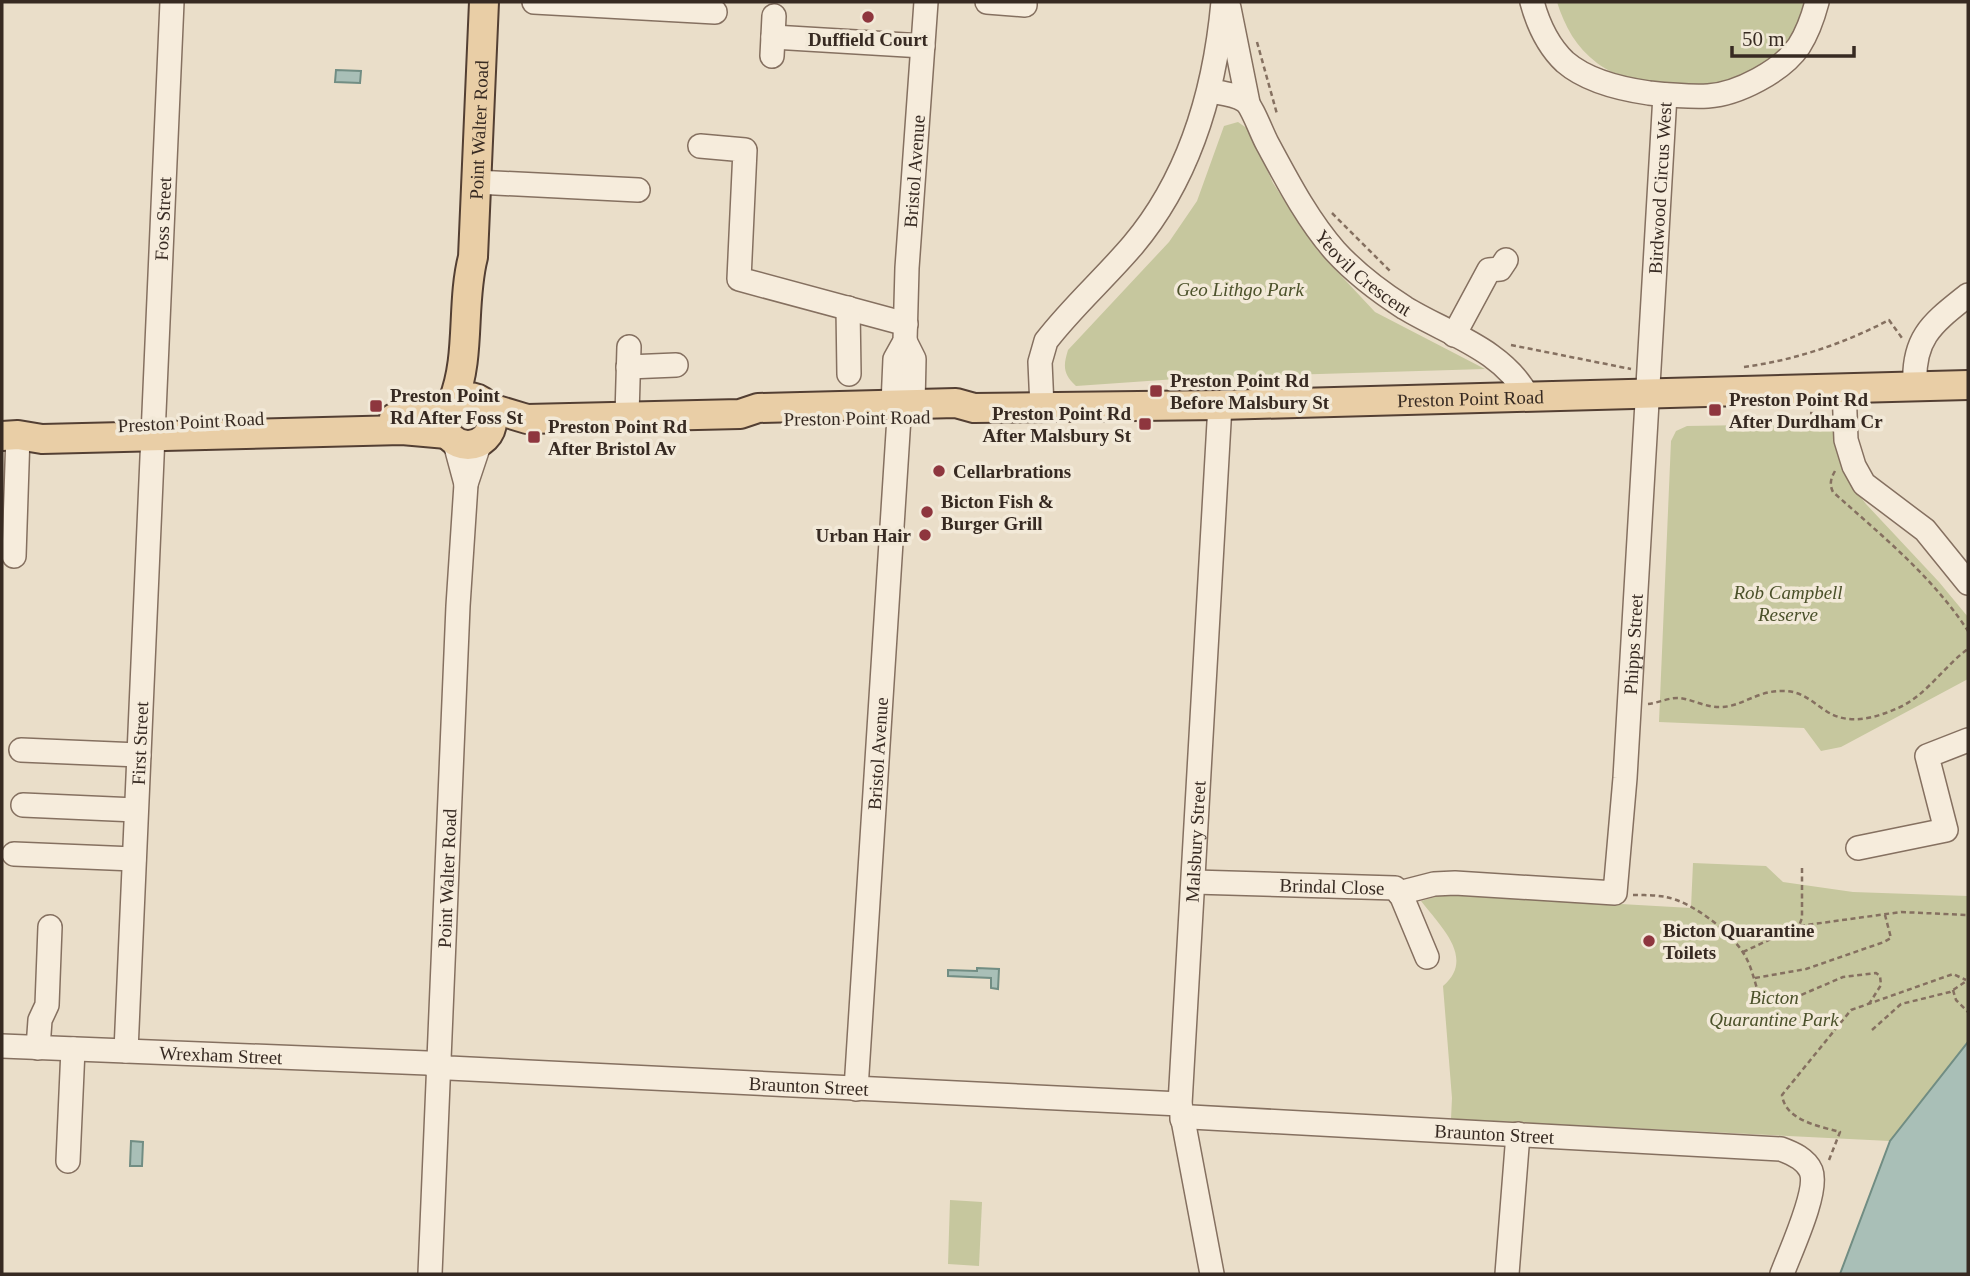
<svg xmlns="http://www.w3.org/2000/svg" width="1970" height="1276" viewBox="0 0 1970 1276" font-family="Georgia,serif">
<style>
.green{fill:#c6c79e}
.water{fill:#a9bfb7;stroke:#718d83;stroke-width:2}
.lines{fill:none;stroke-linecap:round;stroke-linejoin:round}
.minor-casing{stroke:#857060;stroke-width:26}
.major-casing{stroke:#533f33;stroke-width:32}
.path{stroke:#857060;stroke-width:2.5;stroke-dasharray:5 3.5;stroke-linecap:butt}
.minor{stroke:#f6ecdc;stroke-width:23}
.major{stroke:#e9cea6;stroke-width:28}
.poi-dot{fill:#8e363e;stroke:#f2e9d8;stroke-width:2.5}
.labels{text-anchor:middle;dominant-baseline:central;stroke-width:7;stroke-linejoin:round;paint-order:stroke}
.poi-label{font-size:19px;font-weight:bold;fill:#372a22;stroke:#f2e9d8;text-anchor:start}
.street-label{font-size:19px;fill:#372a22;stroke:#f2e9d8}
.park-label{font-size:19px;font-style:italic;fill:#4b512a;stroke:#f2e9d8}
</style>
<rect width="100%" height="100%" fill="#eadec9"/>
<g class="green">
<path d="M 1557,2 L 1810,2 C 1798,28 1787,54 1761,70 C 1750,76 1733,83 1721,86 C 1691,93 1621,83 1597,63 C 1576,47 1565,27 1557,2 Z"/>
<path d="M 1238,122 L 1248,129 L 1273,183 L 1318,251 L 1375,312 L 1485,369 L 1191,378 L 1076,386 C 1063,374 1063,366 1068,350 L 1169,242 L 1197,201 L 1224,126 Z"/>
<polygon points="1820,424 1831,428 1836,437 1850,483 1866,504 1939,582 1968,617 1968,679 1841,747 1821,751 1804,728 1659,722 1671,441 1676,431 1687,426"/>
<path d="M 1693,863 L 1766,866 L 1783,882 L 1853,892 L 1968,896 L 1968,1042 L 1890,1141 L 1451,1119 L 1452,1098 L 1443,986 C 1476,958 1440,926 1421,901 L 1446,894 L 1691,908 Z"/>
<polygon points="950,1200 982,1202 979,1266 948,1264"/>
</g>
<g class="water">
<polygon points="336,70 361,71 360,83 335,82"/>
<polygon points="977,968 999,969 998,989 991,988 991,978 948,976 948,970 977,971"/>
<polygon points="1968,1042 1968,1274 1840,1274 1890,1141"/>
<polygon points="131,1141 143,1142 142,1166 130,1166"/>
</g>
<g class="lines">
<g class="minor-casing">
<g id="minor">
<polyline points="534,2 715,12"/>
<polyline points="987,2 1025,5 1025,2"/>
<path d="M 1532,2 C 1538,24 1548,46 1565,62 C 1587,81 1621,89 1649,93 C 1668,95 1689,97 1708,96 C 1738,94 1782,71 1799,46 C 1808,32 1813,17 1817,2"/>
<polyline points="1229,8 1248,103"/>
<polyline points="773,37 923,46"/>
<polyline points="772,56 774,16"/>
<path id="s1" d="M 1210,91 C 1221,93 1236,94 1245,101 C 1252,106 1262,134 1267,143 C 1287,180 1307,219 1335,251 C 1355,273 1380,292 1405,308 C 1448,334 1504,350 1528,397"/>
<polyline points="700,146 745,150 739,279 906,324"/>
<polyline points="476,182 638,190"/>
<polyline points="848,308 849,374"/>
<polyline points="1454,335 1489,270 1500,269 1506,260"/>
<polyline points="628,367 676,365"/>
<path d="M 1915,387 C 1912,337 1933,323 1968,295"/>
<polyline points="1844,388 1846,440 1854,466 1864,484 1925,530 1968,583"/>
<path d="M 1042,407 L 1040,362 L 1046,341 C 1072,307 1105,278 1133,245 C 1191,176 1215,90 1223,2"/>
<polyline points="627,415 629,347"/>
<path id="s2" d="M 899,417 L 893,404 L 895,359 L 905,341 L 907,268 L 926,2"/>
<polyline points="455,443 466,484"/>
<polyline points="14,556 18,435"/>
<polyline points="21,750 139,755"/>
<polyline points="23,805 136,810"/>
<polyline points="1858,848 1946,830 1927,756 1968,740"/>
<polyline points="14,854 134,859"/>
<path id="s3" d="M 1194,882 L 1395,888 L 1402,897 L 1427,957"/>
<path id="s4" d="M 1399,893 L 1434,884 L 1455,883 L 1615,893 L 1625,778 L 1665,95"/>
<path id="s5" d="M 2,1046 L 427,1063 L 449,1068 L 1180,1104"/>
<polyline points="38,1048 40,1020 47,1005 50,927"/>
<path id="s6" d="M 126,1051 L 172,2"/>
<path id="s7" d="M 856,1089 L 899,417 L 913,404 L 914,359 L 905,341"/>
<path id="s8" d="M 1182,1119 L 1191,1117 L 1781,1149 C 1792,1153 1806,1159 1811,1171 C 1819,1191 1790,1252 1782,1274"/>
<polyline points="68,1161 73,1049"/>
<path id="s9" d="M 430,1274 L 458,606 L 466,484 L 480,442"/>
<path id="s10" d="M 1212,1274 L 1180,1104 L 1220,405"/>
<polyline points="1507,1274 1518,1134"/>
</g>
</g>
<g class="major-casing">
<g id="major">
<circle cx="468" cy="421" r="24"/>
<path id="s11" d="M 453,401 C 471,357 461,303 473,257 L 484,2"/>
<path id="s12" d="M 487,407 L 527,419 L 740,414 L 758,408 L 956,403 L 974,408 L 1220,405 L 1968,385"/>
<polyline points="394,418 446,409"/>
<polyline points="2,436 18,435 42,439 402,430 447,434"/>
</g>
</g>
<g class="path">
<polyline points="1257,42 1277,114"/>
<polyline points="1332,213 1392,273"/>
<polyline points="1511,345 1631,369"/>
<path d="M 1744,367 C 1795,360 1843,344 1889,320 L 1902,338"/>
<polyline points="1810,413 1824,414 1826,417"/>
<path d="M 1835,471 C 1831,478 1829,484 1833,492 C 1881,535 1932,576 1968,631"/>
<path d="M 1648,704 C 1658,703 1670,697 1680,698 C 1694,700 1707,708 1722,707 C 1743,706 1758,690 1784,691 C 1802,691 1812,702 1826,711 C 1849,726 1875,718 1898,708 C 1926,696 1944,666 1968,649"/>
<polyline points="1802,868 1802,918 1799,926 1901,912 1968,915"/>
<path d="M 1633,895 C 1644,895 1656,895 1666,897 C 1692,902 1730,931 1744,954 C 1752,967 1754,981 1759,994 L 1780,1004 L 1843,977 L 1876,973 L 1880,976 L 1881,985 L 1869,1004"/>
<polyline points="1743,952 1799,926"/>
<polyline points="1755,978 1806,969 1884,942 1891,938 1885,915"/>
<polyline points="1953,990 1956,1000 1968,1012"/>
<polyline points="1872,1030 1901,1004 1950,992 1968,980"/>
<path d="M 1829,1160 L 1840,1132 C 1818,1126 1785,1120 1782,1095 L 1851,1010 L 1953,974 L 1966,980"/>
</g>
<use href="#minor" class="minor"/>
<use href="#major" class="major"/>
</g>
<g class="poi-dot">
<circle cx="868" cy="17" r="7"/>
<rect x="1149" y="384" width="14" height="14" rx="3.5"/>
<rect x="369" y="399" width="14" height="14" rx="3.5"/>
<rect x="1708" y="403" width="14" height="14" rx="3.5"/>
<rect x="1138" y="417" width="14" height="14" rx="3.5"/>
<rect x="527" y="430" width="14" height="14" rx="3.5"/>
<circle cx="939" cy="471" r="7"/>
<circle cx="927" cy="512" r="7"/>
<circle cx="925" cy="535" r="7"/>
<circle cx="1649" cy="941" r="7"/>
</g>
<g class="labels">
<g class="poi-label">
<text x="868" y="39" text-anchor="middle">Duffield Court</text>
<text x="1170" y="380">Preston Point Rd<tspan x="1170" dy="22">Before Malsbury St</tspan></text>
<text x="390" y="395">Preston Point<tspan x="390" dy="22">Rd After Foss St</tspan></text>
<text x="1729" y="399">Preston Point Rd<tspan x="1729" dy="22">After Durdham Cr</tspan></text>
<text x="1131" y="413" text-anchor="end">Preston Point Rd<tspan x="1131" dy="22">After Malsbury St</tspan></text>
<text x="548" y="426">Preston Point Rd<tspan x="548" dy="22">After Bristol Av</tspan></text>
<text x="953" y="471">Cellarbrations</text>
<text x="941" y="501">Bicton Fish &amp;<tspan x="941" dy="22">Burger Grill</tspan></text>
<text x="911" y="535" text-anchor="end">Urban Hair</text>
<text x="1663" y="930">Bicton Quarantine<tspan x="1663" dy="22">Toilets</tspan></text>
</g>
<g class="street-label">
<text stroke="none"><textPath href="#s11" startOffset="273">Point Walter Road</textPath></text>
<text stroke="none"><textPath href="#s2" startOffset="250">Bristol Avenue</textPath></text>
<text stroke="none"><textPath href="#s4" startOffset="924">Birdwood Circus West</textPath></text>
<text stroke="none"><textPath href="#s6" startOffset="833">Foss Street</textPath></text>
<text stroke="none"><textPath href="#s1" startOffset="248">Yeovil Crescent</textPath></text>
<text stroke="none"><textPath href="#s12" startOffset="987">Preston Point Road</textPath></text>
<text transform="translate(857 418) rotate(-1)">Preston Point Road</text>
<text transform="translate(191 422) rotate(-3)">Preston Point Road</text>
<text stroke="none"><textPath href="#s4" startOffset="467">Phipps Street</textPath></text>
<text stroke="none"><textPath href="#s6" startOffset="308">First Street</textPath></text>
<text stroke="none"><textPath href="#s7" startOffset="336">Bristol Avenue</textPath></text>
<text stroke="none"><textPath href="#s10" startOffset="436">Malsbury Street</textPath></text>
<text stroke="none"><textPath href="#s9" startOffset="396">Point Walter Road</textPath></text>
<text stroke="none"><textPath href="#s3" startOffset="138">Brindal Close</textPath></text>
<text stroke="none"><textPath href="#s5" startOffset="219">Wrexham Street</textPath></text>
<text stroke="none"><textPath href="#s5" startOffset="808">Braunton Street</textPath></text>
<text stroke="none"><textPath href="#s8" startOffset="313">Braunton Street</textPath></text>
</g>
<g class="park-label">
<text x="1240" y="289">Geo Lithgo Park</text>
<text x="1788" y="592">Rob Campbell<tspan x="1788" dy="22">Reserve</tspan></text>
<text x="1774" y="997">Bicton<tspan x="1774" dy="22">Quarantine Park</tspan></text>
</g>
</g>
<rect width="1970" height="1276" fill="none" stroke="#372a22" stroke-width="7"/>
<path d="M1732 46v10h122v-10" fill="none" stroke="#372a22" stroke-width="3.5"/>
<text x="1742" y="46" font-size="21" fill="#372a22" stroke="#f2e9d8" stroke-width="5" paint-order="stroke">50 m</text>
</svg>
